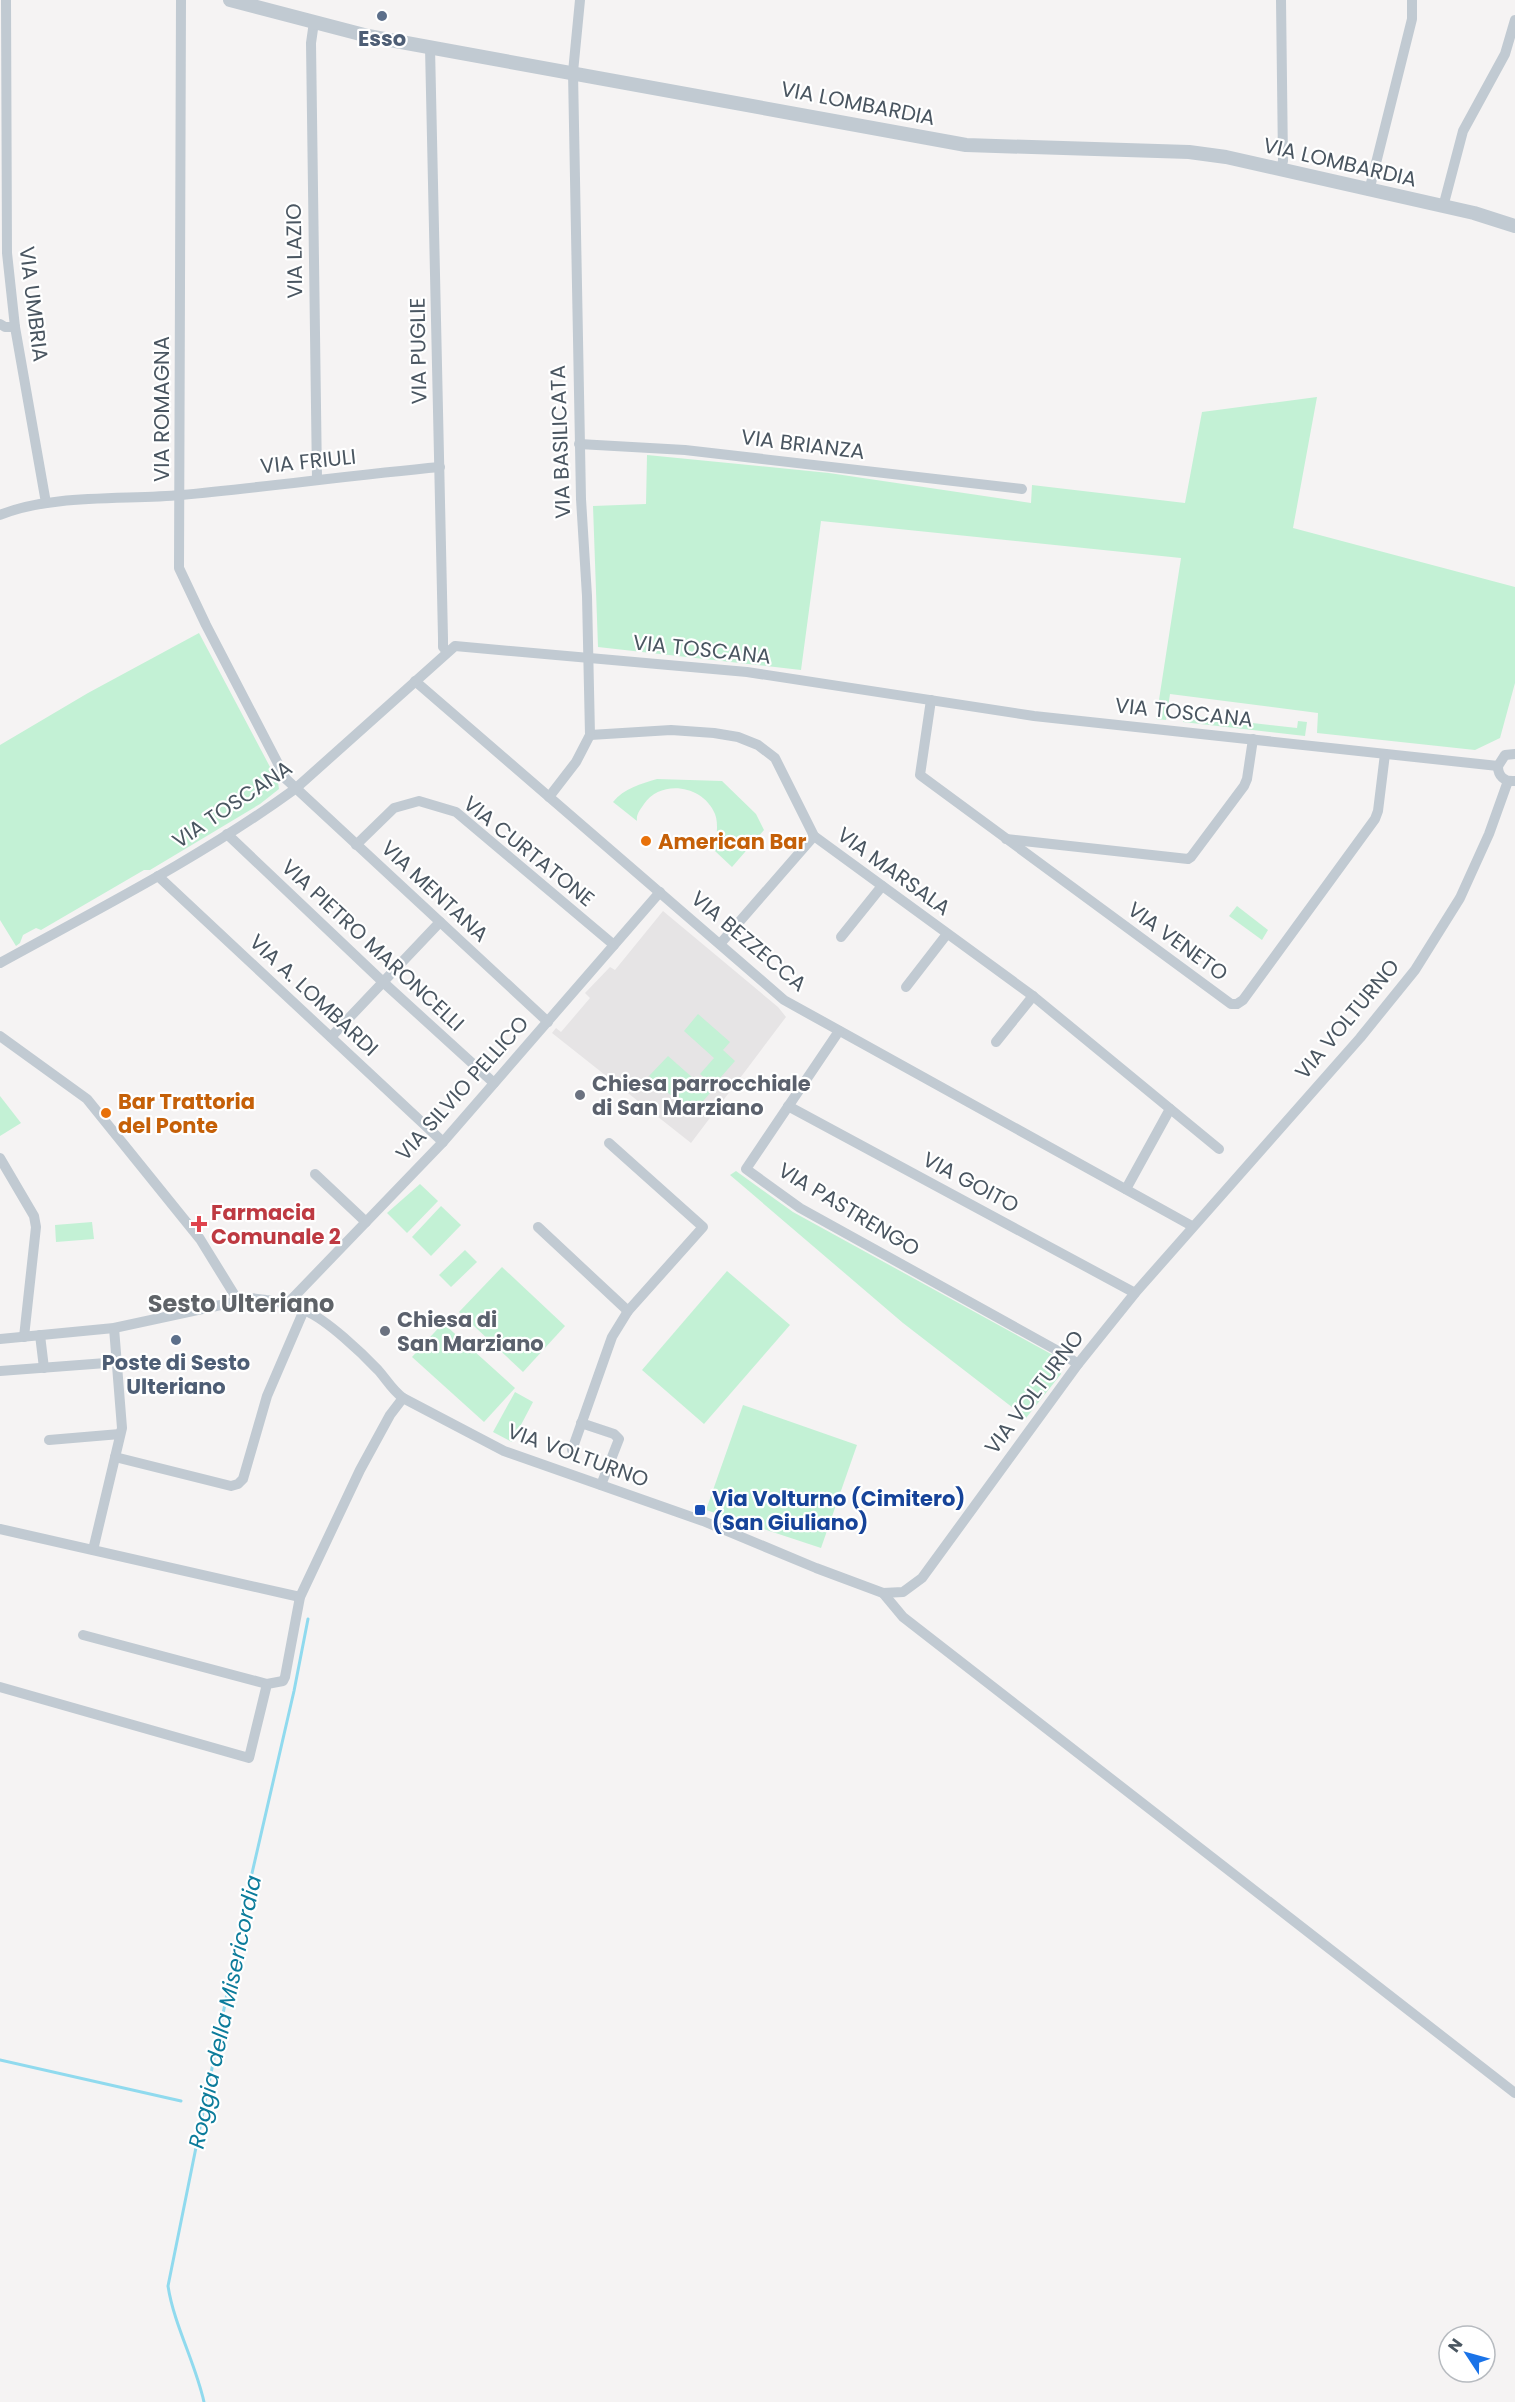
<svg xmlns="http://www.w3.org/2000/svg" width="1515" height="2402" viewBox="0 0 1515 2402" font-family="Poppins,sans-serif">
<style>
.education{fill:#e6e4e5}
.green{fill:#c3f1d5}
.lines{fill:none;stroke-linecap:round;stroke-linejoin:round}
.stream{stroke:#90daee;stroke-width:3}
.minor{stroke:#c1cad2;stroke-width:10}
.tertiary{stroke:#c1cad2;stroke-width:14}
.service-dot{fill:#5c6f8a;stroke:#fff;stroke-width:2}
.food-dot{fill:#e8710a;stroke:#fff;stroke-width:2}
.worship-dot{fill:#6b7280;stroke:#fff;stroke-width:2}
.health-dot{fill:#e0444e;stroke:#fff;stroke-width:2}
.transit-dot{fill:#1a4fb4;stroke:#fff;stroke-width:2}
.labels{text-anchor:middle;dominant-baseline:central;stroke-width:4.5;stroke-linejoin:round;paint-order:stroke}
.service-label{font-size:21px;font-weight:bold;fill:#4e5e75;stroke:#fff}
.street-label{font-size:21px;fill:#4a5661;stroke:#fff}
.food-label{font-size:21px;font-weight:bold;fill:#c56008;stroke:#fff;text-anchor:start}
.worship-label{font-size:21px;font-weight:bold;fill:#5b616d;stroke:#fff;text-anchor:start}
.health-label{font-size:21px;font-weight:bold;fill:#be3a42;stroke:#fff;text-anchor:start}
.transit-label{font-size:21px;font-weight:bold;fill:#164399;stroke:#fff;text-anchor:start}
.water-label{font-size:22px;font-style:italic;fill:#0c7c9b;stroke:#fff}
.quarter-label{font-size:24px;font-weight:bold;fill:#5f6368;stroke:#fff}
</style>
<rect width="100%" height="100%" fill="#f5f3f3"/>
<polygon class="education" points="663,911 778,1007 786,1017 691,1143 552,1033 556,1028 561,1032 590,998 585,993 610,967 615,970"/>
<g class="green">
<polygon points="1317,397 1293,528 1515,587 1515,683 1500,738 1475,750 1317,733 1318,713 1170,694 1166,720 1156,719 1181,558 821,521 801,670 598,647 593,506 646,504 647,455 829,473 1031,503 1032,485 1185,503 1202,412"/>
<polygon points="199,633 278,782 279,789 260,804 150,870 144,870 41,930 36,928 23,935 20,943 16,946 0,920 0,745 88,693"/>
<polygon points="1185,707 1193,708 1192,716 1297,728 1298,721 1307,722 1305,736 1183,722"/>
<path d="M 657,779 L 722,781 L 756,814 L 764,830 L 732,867 L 715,851 C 716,840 719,824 715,814 C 703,785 661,779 644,804 C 640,810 636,814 637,821 L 613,802 C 624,788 641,784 657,779 Z"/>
<polygon points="1237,906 1268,930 1262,940 1229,916"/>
<polygon points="698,1014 730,1042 723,1050 735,1061 713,1086 700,1074 714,1058 684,1031"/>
<polygon points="668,1056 710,1093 692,1114 649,1076"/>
<polygon points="0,1096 21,1123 0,1136"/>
<polygon points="736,1171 793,1212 1062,1360 1061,1374 1026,1418 903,1323 730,1175"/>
<polygon points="420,1184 438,1201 407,1233 387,1213"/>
<polygon points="441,1206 461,1225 431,1256 412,1237"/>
<polygon points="92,1222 94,1239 56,1242 55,1225"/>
<polygon points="465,1250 477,1262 451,1287 439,1275"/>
<polygon points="502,1267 565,1326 523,1372 459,1312"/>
<polygon points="727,1271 790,1325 704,1424 642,1370"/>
<polygon points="443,1323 515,1388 484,1422 412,1357"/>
<polygon points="515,1392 533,1402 512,1442 493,1432"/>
<polygon points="743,1405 857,1445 821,1548 706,1510"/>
</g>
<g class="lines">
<g class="stream">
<polyline points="0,2060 181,2101"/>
<path d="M 204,2402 C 195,2362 174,2325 168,2286 L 247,1895 L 294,1691 L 308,1619"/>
</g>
<g class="minor">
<polyline points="6,0 7,253 15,327 46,503"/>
<polyline points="181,0 179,568 206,625 286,779 548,1022"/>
<polyline points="314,22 311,43 317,479"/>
<polyline points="430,47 443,638 443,647 447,652"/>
<polyline points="1280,170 1283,161 1281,0"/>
<polyline points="1369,191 1412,19 1412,0"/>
<polyline points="1443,207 1463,131 1505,54 1515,20"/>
<polyline points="0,324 5,327 15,327"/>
<polyline points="579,444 685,450 1022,489"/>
<path d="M 0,515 C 50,494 126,500 181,495 C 267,487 353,475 440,467"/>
<polyline points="415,681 784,1000 1192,1226"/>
<polyline points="931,700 920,775 1231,1004 1237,1004 1243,1000 1375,819 1378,811 1385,754"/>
<polyline points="590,735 671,730 714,733 738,737 758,745 775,758 814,836 1033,996 1219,1149"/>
<path d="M 1515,781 C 1504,782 1498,776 1498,766 L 1505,755 L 1515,754"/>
<polyline points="549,797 576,762 590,735 587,596 581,499 573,72 580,0"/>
<polyline points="227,834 383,982 494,1083"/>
<polyline points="1006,839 1188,859 1191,857 1244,786 1247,779 1253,739"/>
<polyline points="356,845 394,808 419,801 456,812 614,945"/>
<polyline points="158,876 443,1142"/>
<polyline points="841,937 882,886"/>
<polyline points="720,944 814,836"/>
<path d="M 0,963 C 100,908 203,856 295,789 L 455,646 L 747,672 L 1034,716 L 1498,766"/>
<polyline points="906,987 947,934"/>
<polyline points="839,1031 746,1169 800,1208 1060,1352 1078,1364"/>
<polyline points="0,1036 87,1099 200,1239 237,1299"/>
<polyline points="331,1037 440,922"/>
<polyline points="996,1042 1033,996"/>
<polyline points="788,1106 1135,1293"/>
<polyline points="0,1158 34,1216 36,1227 24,1337"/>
<polyline points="315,1174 366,1222"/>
<polyline points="1126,1189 1170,1109"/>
<polyline points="538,1227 628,1311"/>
<polyline points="287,1304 443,1142 660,892"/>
<polyline points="40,1335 44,1368"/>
<path d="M 0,1339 L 114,1328 L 230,1303 C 240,1296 254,1298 266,1300 C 280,1302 293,1305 306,1311 C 327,1320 362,1353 378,1370 C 387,1380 392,1390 403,1398 L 504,1451 L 703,1521 L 816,1568 L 883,1593 L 903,1592 L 922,1578 L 1078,1364 L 1135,1293 L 1360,1038 L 1415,970 L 1460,898 L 1489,834 L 1508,781"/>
<polyline points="0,1371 106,1363"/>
<polyline points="581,1423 614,1434 619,1439 601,1485"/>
<polyline points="49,1440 120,1434"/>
<polyline points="572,1450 612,1337 628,1311 703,1227 609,1143"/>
<polyline points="115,1457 231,1486 238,1484 243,1479 267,1396 304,1310"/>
<polyline points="0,1529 300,1597"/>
<polyline points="93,1550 122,1428 114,1328"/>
<polyline points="883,1593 903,1617 1515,2093"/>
<polyline points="83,1635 267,1684"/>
<polyline points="0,1687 249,1758 267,1684 283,1681 285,1677 300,1597 360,1470 390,1415 403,1398"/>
</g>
<polyline class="tertiary" points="230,0 368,36 966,145 1189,152 1226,157 1474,213 1515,226"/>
</g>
<g class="service-dot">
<circle cx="382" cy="16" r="6"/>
<circle cx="176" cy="1340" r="6"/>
</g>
<g class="food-dot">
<circle cx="646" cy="841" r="6"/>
<circle cx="106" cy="1113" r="6"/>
</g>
<g class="worship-dot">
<circle cx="580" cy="1095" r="6"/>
<circle cx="385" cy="1331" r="6"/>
</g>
<path class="health-dot" d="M196 1215h6v6h6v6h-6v6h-6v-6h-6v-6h6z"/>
<rect class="transit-dot" x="694" y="1504" width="12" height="12" rx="3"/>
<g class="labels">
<g class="service-label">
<text x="382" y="38">Esso</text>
<text x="176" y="1362">Poste di Sesto<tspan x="176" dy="24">Ulteriano</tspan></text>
</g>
<g class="street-label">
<text transform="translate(858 103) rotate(11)">VIA LOMBARDIA</text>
<text transform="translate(1340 162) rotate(13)">VIA LOMBARDIA</text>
<text transform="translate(294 251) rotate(-91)">VIA LAZIO</text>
<text transform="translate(34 304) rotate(83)">VIA UMBRIA</text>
<text transform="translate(418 351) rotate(-91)">VIA PUGLIE</text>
<text transform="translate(161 409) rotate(-90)">VIA ROMAGNA</text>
<text transform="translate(560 442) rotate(-92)">VIA BASILICATA</text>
<text transform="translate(803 444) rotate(7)">VIA BRIANZA</text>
<text transform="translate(308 461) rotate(-6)">VIA FRIULI</text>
<text transform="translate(702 649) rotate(6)">VIA TOSCANA</text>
<text transform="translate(1184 712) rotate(6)">VIA TOSCANA</text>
<text transform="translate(232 804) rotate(-34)">VIA TOSCANA</text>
<text transform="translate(529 851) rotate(39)">VIA CURTATONE</text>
<text transform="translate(894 871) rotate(36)">VIA MARSALA</text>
<text transform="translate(435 891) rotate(43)">VIA MENTANA</text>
<text transform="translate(749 941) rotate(40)">VIA BEZZECCA</text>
<text transform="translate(1178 941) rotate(36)">VIA VENETO</text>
<text transform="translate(373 945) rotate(43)">VIA PIETRO MARONCELLI</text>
<text transform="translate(314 995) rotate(43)">VIA A. LOMBARDI</text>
<text transform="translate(1347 1019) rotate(-50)">VIA VOLTURNO</text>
<text transform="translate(462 1088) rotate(-48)">VIA SILVIO PELLICO</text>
<text transform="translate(971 1182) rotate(28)">VIA GOITO</text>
<text transform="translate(849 1209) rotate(31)">VIA PASTRENGO</text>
<text transform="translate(1034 1392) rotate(-53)">VIA VOLTURNO</text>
<text transform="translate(578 1455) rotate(20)">VIA VOLTURNO</text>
</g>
<g class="food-label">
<text x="658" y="841">American Bar</text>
<text x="118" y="1101">Bar Trattoria<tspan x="118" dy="24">del Ponte</tspan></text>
</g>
<g class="worship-label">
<text x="592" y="1083">Chiesa parrocchiale<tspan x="592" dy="24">di San Marziano</tspan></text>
<text x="397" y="1319">Chiesa di<tspan x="397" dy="24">San Marziano</tspan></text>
</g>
<g class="health-label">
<text x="211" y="1212">Farmacia<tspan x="211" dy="24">Comunale 2</tspan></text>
</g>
<g class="transit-label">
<text x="712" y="1498">Via Volturno (Cimitero)<tspan x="712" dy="24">(San Giuliano)</tspan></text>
</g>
<g class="water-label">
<text transform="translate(225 2012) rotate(-78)">Roggia della Misericordia</text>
</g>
<g class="quarter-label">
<text x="241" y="1303">Sesto Ulteriano</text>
</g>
</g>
<g transform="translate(1467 2354) rotate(306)"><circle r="28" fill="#ffffff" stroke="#b7bbc0" stroke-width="1.5"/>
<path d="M0-4.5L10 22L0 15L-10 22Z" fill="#1a73e8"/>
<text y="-9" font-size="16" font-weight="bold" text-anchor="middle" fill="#4a5661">N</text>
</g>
</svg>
